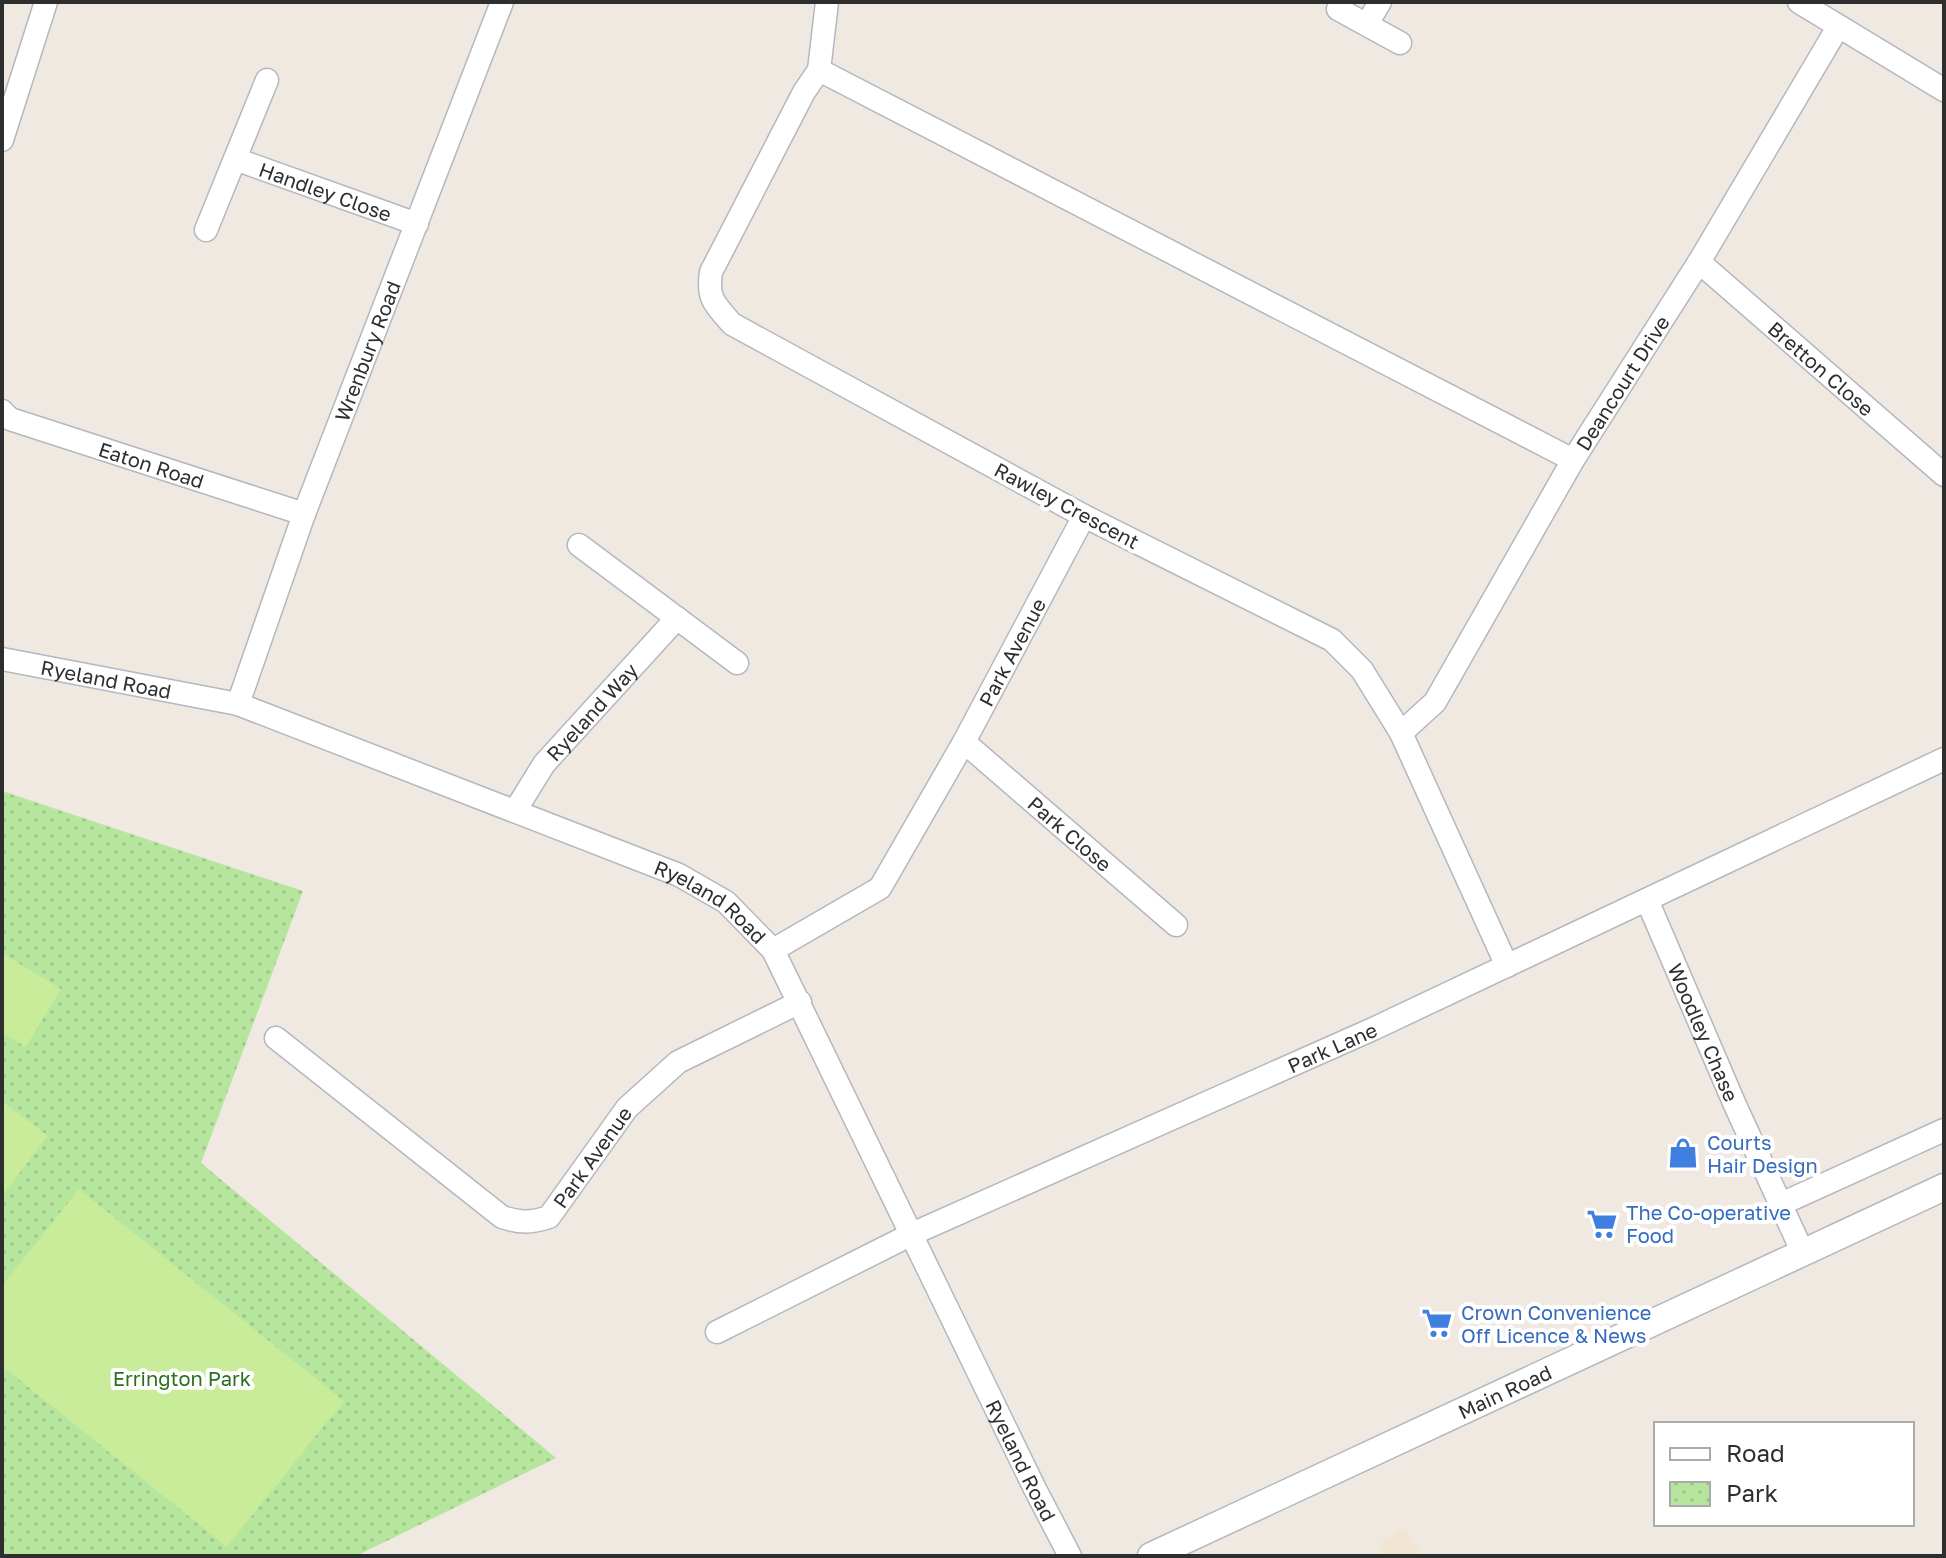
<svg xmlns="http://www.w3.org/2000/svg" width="1946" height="1558" viewBox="0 0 1946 1558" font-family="'Golos Text',sans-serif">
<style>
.education{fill:#f0e6d1}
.park{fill:url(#park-dots)}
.pitch{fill:#c9ec9a}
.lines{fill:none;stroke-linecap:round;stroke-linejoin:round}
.minor-casing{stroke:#b4b7c1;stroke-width:25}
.tertiary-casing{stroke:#b4b7c1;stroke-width:29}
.minor{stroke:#fff;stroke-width:22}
.tertiary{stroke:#fff;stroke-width:26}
.labels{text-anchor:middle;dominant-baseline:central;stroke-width:8;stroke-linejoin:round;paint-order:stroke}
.street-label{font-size:20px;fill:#2e2e2e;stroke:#fff}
.shop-label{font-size:20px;fill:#366cbe;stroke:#fff;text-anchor:start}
.park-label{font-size:20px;fill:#2c6e1b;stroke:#fff}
</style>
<defs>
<pattern id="park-dots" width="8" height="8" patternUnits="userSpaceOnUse" patternTransform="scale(2)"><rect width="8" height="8" fill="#b6e59e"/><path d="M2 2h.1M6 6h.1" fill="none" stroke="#9dc588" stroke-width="1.8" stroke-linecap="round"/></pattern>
</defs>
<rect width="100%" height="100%" fill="#efe9e1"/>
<polygon class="education" points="1405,1528 1423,1556 1384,1556 1378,1545"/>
<polygon class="park" points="2,791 303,891 201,1163 556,1458 356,1556 2,1556"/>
<g class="pitch">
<polygon points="2,953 61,989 26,1047 2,1033"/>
<polygon points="2,1101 48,1136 2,1196"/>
<polygon points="79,1189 344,1401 227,1547 2,1366 2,1286"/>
</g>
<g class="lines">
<g class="minor-casing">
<g id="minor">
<polyline points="1799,2 1944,90"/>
<polyline points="1338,9 1400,43"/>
<polyline points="1367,24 1380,2"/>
<polyline points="819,70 827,2"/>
<polyline points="2,140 46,2"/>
<path id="s1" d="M 235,159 L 417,224"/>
<polyline points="206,230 267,80"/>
<path id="s2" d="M 1699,262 L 1944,475"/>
<path id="s3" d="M 2,411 L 10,419 L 304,514"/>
<polyline points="579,545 737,663"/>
<path id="s4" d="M 2,659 L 238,704 L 679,875 L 726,902 L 773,950 L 1035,1489 L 1070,1556"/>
<path id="s5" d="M 238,704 L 304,514 L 502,2"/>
<path id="s6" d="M 1401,733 L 1435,702 L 1573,460 L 1699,262 L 1838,27"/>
<path id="s7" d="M 964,742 L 1176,925"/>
<path id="s8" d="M 515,811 L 544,764 L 677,618"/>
<path id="s9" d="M 1647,900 L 1735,1105 L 1803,1253"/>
<path id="s10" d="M 773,950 L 880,888 L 964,742 L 1084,516"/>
<path d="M 1507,966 L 1401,733 L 1362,670 L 1332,640 L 1084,516 L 732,324 C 715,304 707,300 711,272 L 804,92 L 819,70 L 1573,460"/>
<path id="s11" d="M 276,1038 L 502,1217 C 520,1223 531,1223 549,1217 L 627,1108 L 678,1062 L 800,1002"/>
<polyline points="1781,1204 1944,1130"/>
<path id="s12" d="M 717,1332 L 912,1234 L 1373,1029 L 1944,759"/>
</g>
</g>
<g class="tertiary-casing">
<g id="tertiary">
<path id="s13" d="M 1151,1556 L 1944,1187"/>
</g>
</g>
<use href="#minor" class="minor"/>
<use href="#tertiary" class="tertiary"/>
</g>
<defs>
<g id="shop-bare" transform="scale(2.4)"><path d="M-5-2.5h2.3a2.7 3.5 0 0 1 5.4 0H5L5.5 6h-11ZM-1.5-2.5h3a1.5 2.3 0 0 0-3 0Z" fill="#3f7fe0" stroke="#fff" stroke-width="2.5" paint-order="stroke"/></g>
<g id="supermarket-bare" transform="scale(2.4)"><path d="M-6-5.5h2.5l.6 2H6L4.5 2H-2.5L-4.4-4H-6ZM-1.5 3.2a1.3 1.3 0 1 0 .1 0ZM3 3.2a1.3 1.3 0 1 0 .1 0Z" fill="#3f7fe0" stroke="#fff" stroke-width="2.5" paint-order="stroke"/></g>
</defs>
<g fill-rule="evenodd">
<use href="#shop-bare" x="1683" y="1153"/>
<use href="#supermarket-bare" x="1602" y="1224"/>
<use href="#supermarket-bare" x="1437" y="1323"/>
</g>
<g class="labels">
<g class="street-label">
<text stroke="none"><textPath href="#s1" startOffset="96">Handley Close</textPath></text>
<text stroke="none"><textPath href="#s5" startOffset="376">Wrenbury Road</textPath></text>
<text stroke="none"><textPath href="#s2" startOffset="162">Bretton Close</textPath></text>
<text stroke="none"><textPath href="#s6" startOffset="416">Deancourt Drive</textPath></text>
<text stroke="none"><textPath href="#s3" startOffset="160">Eaton Road</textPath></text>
<text transform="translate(1067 505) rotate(28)">Rawley Crescent</text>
<text stroke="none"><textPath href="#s10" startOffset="394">Park Avenue</textPath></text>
<text stroke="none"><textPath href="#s4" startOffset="106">Ryeland Road</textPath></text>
<text stroke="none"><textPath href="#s8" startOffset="126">Ryeland Way</textPath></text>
<text stroke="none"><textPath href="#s7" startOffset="140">Park Close</textPath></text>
<text stroke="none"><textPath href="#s4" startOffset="754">Ryeland Road</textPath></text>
<text stroke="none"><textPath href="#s9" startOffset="144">Woodley Chase</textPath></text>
<text stroke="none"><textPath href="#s12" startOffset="678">Park Lane</textPath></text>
<text stroke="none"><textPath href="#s11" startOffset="410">Park Avenue</textPath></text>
<text stroke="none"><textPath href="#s13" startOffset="390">Main Road</textPath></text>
<text stroke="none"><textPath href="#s4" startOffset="1402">Ryeland Road</textPath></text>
</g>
<g class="shop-label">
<text x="1707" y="1142">Courts<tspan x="1707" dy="23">Hair Design</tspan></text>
<text x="1626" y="1212">The Co-operative<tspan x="1626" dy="23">Food</tspan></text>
<text x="1461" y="1312">Crown Convenience<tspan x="1461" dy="23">Off Licence &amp; News</tspan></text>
</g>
<g class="park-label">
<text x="182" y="1378">Errington Park</text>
</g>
</g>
<rect width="1946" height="1558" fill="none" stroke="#2e2e2e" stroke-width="8"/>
<rect x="1654" y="1422" width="260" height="104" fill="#ffffff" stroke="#ababab" stroke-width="2"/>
<rect x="1670" y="1448" width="40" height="12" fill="#ffffff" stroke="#ababab" stroke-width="2"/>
<text x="1726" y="1462" font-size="24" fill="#2e2e2e">Road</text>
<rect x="1670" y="1482" width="40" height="24" fill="url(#park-dots)" stroke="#ababab" stroke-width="2"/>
<text x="1726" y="1502" font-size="24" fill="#2e2e2e">Park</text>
</svg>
